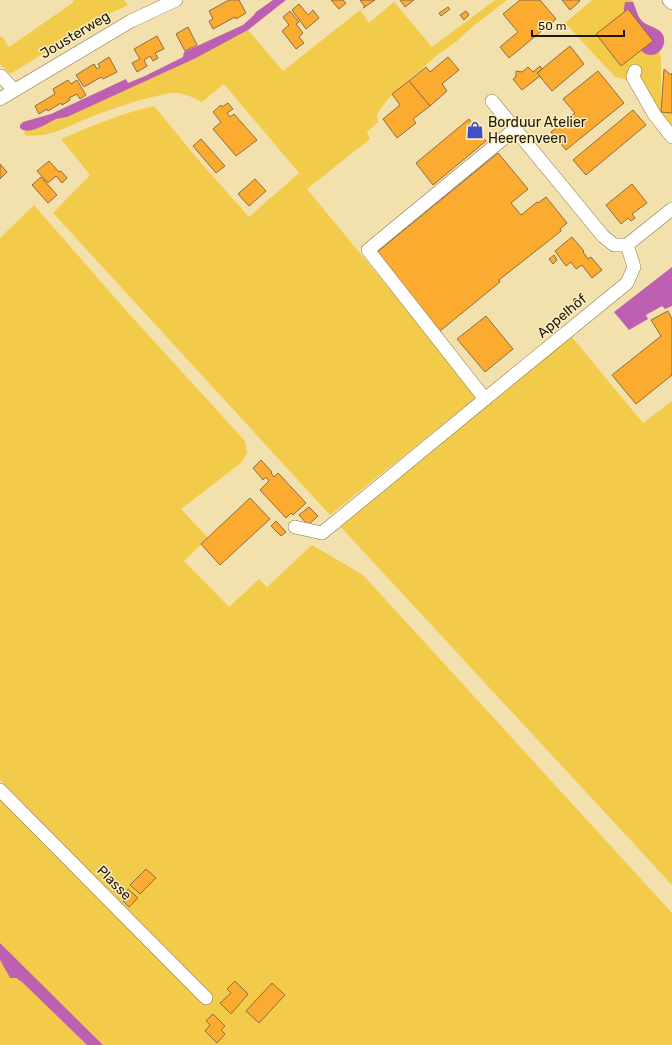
<svg xmlns="http://www.w3.org/2000/svg" width="672" height="1045" viewBox="0 0 672 1045" font-family="Rubik,sans-serif">
<style>
.green{fill:#f2cb4a}
.water{fill:#be60b2}
.building{fill:#fbab30;stroke:#8e6d44}
.lines{fill:none;stroke-linecap:round;stroke-linejoin:round}
.minor-casing{stroke:#897948;stroke-width:14}
.minor{stroke:#fff;stroke-width:13}
.labels{text-anchor:middle;dominant-baseline:central;stroke-width:3;stroke-linejoin:round;paint-order:stroke}
.street-label{font-size:14px;fill:#1d1703;stroke:#fceec4}
.poi-label{font-size:14px;fill:#1d1703;stroke:#fceec4;text-anchor:start}
</style>
<rect width="100%" height="100%" fill="#f2e1ac"/>
<g class="green">
<polygon points="73,0 124,0 128,5 109,14 10,74 0,64 0,37 2,36 9,47 74,2"/>
<path d="M 495,0 L 507,0 L 472,27 L 457,41 L 436,56 L 388,99 L 377,114 L 378,122 L 367,132 L 370,139 L 307,189 L 478,396 L 330,515 L 53,213 L 90,175 L 61,139 C 92,126 122,113 154,106 L 196,157 L 249,217 L 299,173 L 224,84 L 202,102 C 192,97 182,92 170,93 C 164,94 158,96 152,97 C 128,103 105,111 83,120 C 64,129 46,138 25,135 L 24,131 L 40,127 L 53,120 L 67,117 L 195,58 L 248,30 L 283,71 L 360,10 L 369,23 L 394,2 L 432,47 Z"/>
<polygon points="592,0 632,0 633,2 625,2 656,54 659,51 661,58 661,110 672,111 672,141 628,80 615,77 565,23"/>
<polygon points="34,205 130,315 245,441 247,453 242,462 181,509 208,538 184,561 229,607 259,579 267,587 312,545 363,575 672,913 672,1045 103,1045 0,943 0,796 204,1002 211,993 0,780 0,238"/>
<polygon points="571,336 643,423 672,401 672,885 338,524"/>
<polygon points="0,960 10,978 16,978 22,982 87,1045 0,1045"/>
</g>
<g class="water">
<path d="M 273,0 L 286,0 L 248,30 L 196,58 L 67,117 C 63,118 58,118 54,120 C 46,124 28,136 20,128 L 20,125 L 23,122 L 51,114 L 126,79 L 128,83 L 145,76 L 183,57 L 184,52 L 243,25 L 253,16 L 256,12 Z"/>
<path d="M 625,2 L 633,2 C 636,8 637,16 642,21 C 648,27 659,27 663,35 C 668,46 657,59 646,54 C 637,51 623,17 624,8 C 624,6 625,4 625,2 Z"/>
<polygon points="672,267 672,306 665,309 662,306 646,315 648,319 629,330 614,312"/>
<polygon points="0,943 103,1045 87,1045 22,982 16,978 10,978 0,960"/>
</g>
<g class="building">
<polygon points="229,0 239,0 246,13 236,19 235,17 213,29 209,21 213,19 209,11"/>
<polygon points="331,0 343,0 346,3 339,9"/>
<polygon points="360,0 375,0 363,8 365,7"/>
<polygon points="400,0 414,0 405,7"/>
<polygon points="520,0 540,0 556,19 509,58 500,47 518,32 503,14"/>
<polygon points="562,0 579,0 580,1 570,10"/>
<polygon points="299,4 308,15 313,10 319,18 306,29 292,10"/>
<polygon points="448,7 450,9 441,16 439,13"/>
<polygon points="628,9 653,41 621,66 596,34"/>
<polygon points="290,11 299,22 296,24 303,33 299,37 304,43 296,49 282,31 289,25 283,17"/>
<polygon points="466,11 469,15 464,20 460,15"/>
<polygon points="188,27 197,45 185,51 176,34"/>
<polygon points="157,36 164,49 155,53 158,58 153,61 150,56 144,60 147,66 137,72 132,63 140,59 134,49"/>
<polygon points="570,46 584,64 552,91 537,73"/>
<polygon points="109,57 117,72 103,79 101,77 84,87 76,75 94,64 97,69 100,67 98,64"/>
<polygon points="448,57 459,70 442,84 447,91 430,106 409,81 426,67 430,72"/>
<polygon points="540,66 542,69 537,73 540,76 522,90 513,79 516,77 516,71 522,72 528,67 533,72"/>
<polygon points="664,69 671,75 672,73 672,113 661,112"/>
<polygon points="598,71 624,103 566,150 551,132 575,113 563,99"/>
<polygon points="68,80 71,84 77,80 86,95 80,99 77,94 69,98 70,100 62,105 61,103 48,111 47,109 39,114 35,106 55,94 53,89"/>
<polygon points="409,81 430,106 413,119 416,123 397,138 383,119 400,105 392,94"/>
<polygon points="228,103 233,109 227,113 230,117 234,114 257,140 236,156 213,129 221,122 213,112 221,105 222,107"/>
<polygon points="633,110 646,125 586,175 573,160"/>
<polygon points="469,119 486,141 433,185 416,163"/>
<polygon points="201,139 225,166 216,173 193,146"/>
<polygon points="498,153 528,189 511,203 521,215 537,202 538,203 546,197 567,223 560,229 561,231 499,280 500,282 440,331 376,253"/>
<polygon points="49,161 59,172 61,171 67,178 62,183 56,176 48,183 37,171"/>
<polygon points="0,164 7,172 0,179"/>
<polygon points="41,177 57,195 48,203 32,185"/>
<polygon points="255,179 266,191 249,206 238,194"/>
<polygon points="632,184 647,203 632,214 635,218 631,221 628,218 621,224 606,205"/>
<polygon points="572,237 584,251 583,252 588,259 591,257 602,270 592,278 582,265 576,269 571,262 566,266 555,251"/>
<polygon points="554,255 557,260 553,264 549,259"/>
<polygon points="668,311 672,319 672,375 636,404 612,375 661,336 651,320"/>
<polygon points="486,316 513,349 485,372 457,339"/>
<polygon points="261,460 272,472 271,473 274,477 278,473 306,503 293,515 291,513 286,518 260,490 269,481 266,477 263,480 253,468"/>
<polygon points="250,498 270,519 220,565 201,544"/>
<polygon points="309,507 318,516 308,525 299,515"/>
<polygon points="276,521 286,532 281,536 271,526"/>
<polygon points="146,869 156,878 140,894 130,885"/>
<polygon points="128,889 138,898 129,907 123,901 126,898 123,895"/>
<polygon points="235,981 248,994 231,1014 220,1003 231,993 227,989"/>
<polygon points="272,983 285,995 259,1023 246,1011"/>
<polygon points="213,1014 225,1026 221,1030 225,1034 217,1043 205,1031 210,1025 206,1021"/>
</g>
<g class="lines">
<g class="minor-casing">
<g id="minor">
<polyline points="669,0 672,3"/>
<polyline points="635,71 633,77 654,114 672,137"/>
<polyline points="1,76 14,90"/>
<polyline points="0,99 131,21 176,0"/>
<polyline points="492,101 603,236 614,245 627,245 672,209"/>
<polyline points="485,399 627,283 634,267 627,245"/>
<polyline points="295,527 322,533 485,399 368,250 515,129"/>
<polyline points="0,790 206,998"/>
</g>
</g>
<use href="#minor" class="minor"/>
</g>
<defs>
<g id="shop-bare" transform="scale(1.38)"><path d="M-5-2.5h2.3a2.7 3.5 0 0 1 5.4 0H5L5.5 6h-11ZM-1.5-2.5h3a1.5 2.3 0 0 0-3 0Z" fill="#4151c5" stroke="#fceec4" stroke-width="2.5" paint-order="stroke"/></g>
</defs>
<g fill-rule="evenodd">
<use href="#shop-bare" x="475" y="130"/>
</g>
<g class="labels">
<g class="street-label">
<text transform="translate(75 35) rotate(-31)">Jousterweg</text>
<text transform="translate(562 316) rotate(-40)">Appelhôf</text>
<text transform="translate(114 883) rotate(45)">Plasse</text>
</g>
<g class="poi-label">
<text x="488" y="122">Borduur Atelier<tspan x="488" dy="16">Heerenveen</tspan></text>
</g>
</g>
<path d="M532 30v6h92v-6" fill="none" stroke="#1d1703" stroke-width="2"/>
<text x="538" y="30" font-size="12" fill="#1d1703" stroke="#fceec4" stroke-width="3" paint-order="stroke">50 m</text>
</svg>
